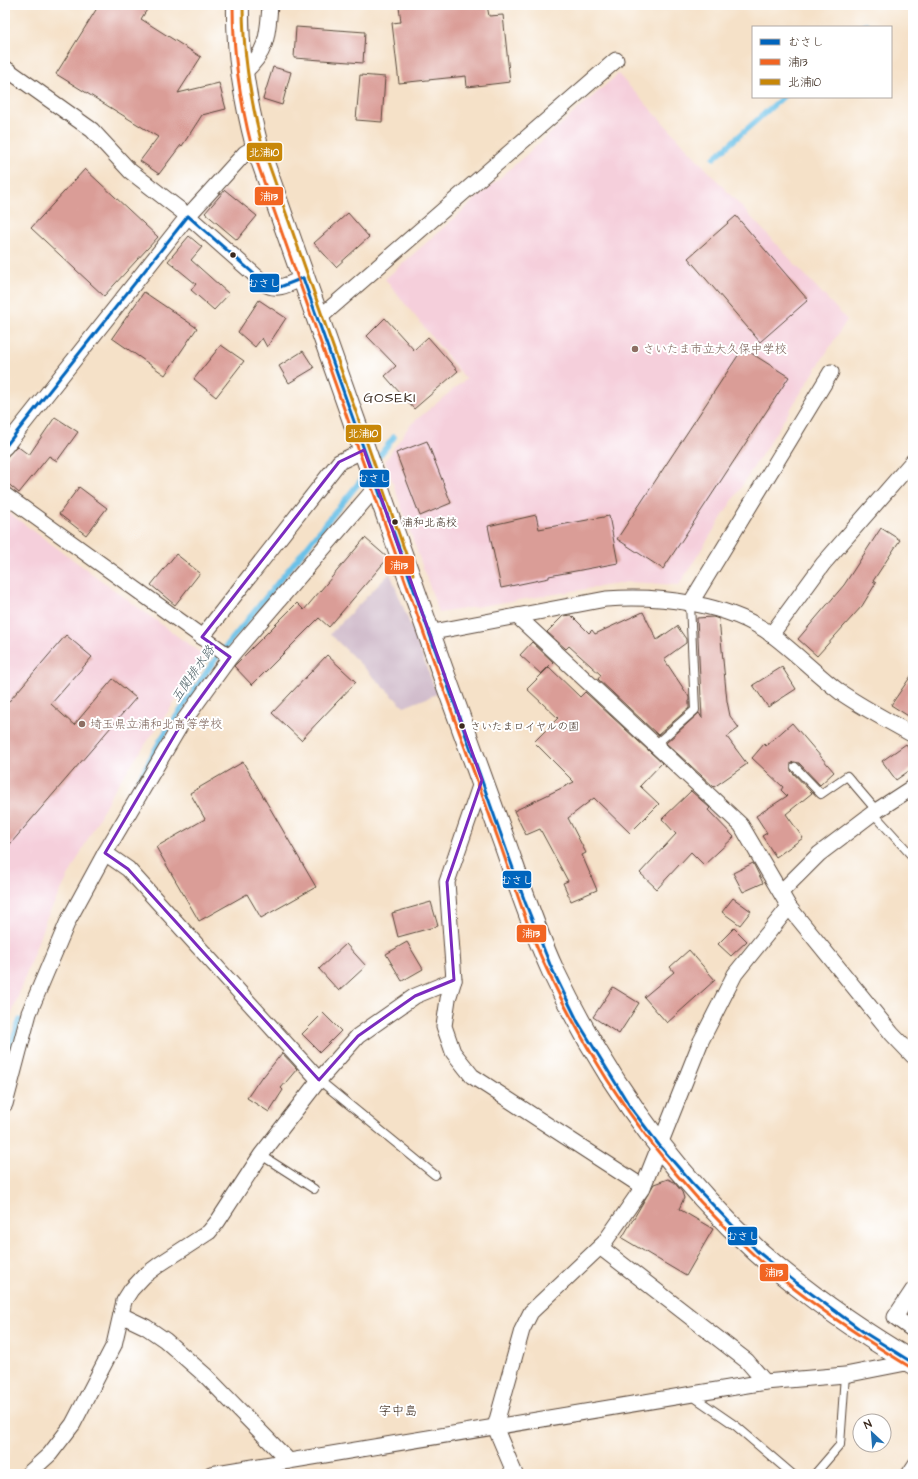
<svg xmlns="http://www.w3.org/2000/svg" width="918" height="1479" viewBox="0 0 918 1479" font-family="'Architects Daughter','Klee One',sans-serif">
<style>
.built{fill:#f5cfdb}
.industrial{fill:#d1bdcc}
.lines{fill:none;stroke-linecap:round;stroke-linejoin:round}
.stream{stroke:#6bc1e8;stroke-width:5.5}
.building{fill:#da9d97}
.service-casing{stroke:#574538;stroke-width:10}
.minor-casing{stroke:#574538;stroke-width:17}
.primary-casing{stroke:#574538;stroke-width:24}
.service{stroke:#fff;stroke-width:8}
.minor{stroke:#fff;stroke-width:15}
.primary{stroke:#fff;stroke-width:22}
.bus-1-casing{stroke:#fff;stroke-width:6}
.bus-2-casing{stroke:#fff;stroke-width:6}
.bus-3-casing{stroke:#fff;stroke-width:6}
.bus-1{stroke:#0065bd;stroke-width:3}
.bus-2{stroke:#f26522;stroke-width:3}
.bus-3{stroke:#c88708;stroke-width:3}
.marked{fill:none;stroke:#7b2cbf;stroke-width:3;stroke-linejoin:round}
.bus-dot{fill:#3b2a1e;stroke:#fff;stroke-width:1.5}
.education-dot{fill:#8d6e63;stroke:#fff;stroke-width:1.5}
.labels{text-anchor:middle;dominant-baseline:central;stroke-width:4;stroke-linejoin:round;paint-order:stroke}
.bus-label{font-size:11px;fill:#3b2a1e;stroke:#fff;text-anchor:start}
.education-label{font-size:12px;fill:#785e54;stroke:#fff;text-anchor:start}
.water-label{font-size:13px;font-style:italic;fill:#4c5f65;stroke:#fff}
.neighbourhood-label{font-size:13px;fill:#3b2a1e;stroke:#fff}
.quarter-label{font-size:14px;letter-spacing:1px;fill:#3b2a1e;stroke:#fff}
.line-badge{stroke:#fff;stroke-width:1.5}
.badge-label{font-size:11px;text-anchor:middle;font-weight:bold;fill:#fff}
</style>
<rect width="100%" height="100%" fill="#fff"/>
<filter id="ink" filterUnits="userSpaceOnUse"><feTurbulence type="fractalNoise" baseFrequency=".025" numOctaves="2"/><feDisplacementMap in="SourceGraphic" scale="8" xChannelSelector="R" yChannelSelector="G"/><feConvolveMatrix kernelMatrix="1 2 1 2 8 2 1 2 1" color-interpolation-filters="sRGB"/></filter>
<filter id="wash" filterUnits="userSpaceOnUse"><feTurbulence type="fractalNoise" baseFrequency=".012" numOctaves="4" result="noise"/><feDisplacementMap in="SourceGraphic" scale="16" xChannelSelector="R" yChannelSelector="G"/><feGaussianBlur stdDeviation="0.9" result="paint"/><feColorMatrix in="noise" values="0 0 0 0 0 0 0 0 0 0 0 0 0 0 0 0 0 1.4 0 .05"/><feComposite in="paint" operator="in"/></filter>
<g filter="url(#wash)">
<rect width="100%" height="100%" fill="#f5e1c8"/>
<g class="built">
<polygon points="618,74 847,320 679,585 629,582 439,613 385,461 410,425 466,379 385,279"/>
<polygon points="5,510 206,657 113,791 46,919 5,1033"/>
</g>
<polygon class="industrial" points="390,573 437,694 404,707 330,634"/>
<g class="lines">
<g class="stream">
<polyline points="862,27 866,24"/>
<polyline points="714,158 783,97"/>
<polyline points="373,464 394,437"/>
<polyline points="129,797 161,739 214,661 366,474"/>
<polyline points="5,1061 20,1020"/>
</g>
</g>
<g id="blocks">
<g class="building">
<polygon points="99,5 150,5 141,19 201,57 178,93 219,83 226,109 202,115 182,146 181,145 159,174 140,161 158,137 56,74"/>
<polygon points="420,5 487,5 489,16 503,15 510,82 467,87 466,76 399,83 392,23 401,22 399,7"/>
<polygon points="296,27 365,32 363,63 294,58"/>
<polygon points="273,67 291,72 282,105 263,99"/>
<polygon points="360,75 385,77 382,122 356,120"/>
<polygon points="85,169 158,237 104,296 31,228"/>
<polygon points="225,190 257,216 237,240 205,213"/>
<polygon points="348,213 369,237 336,267 314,243"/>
<polygon points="736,216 808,300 760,342 688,258"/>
<polygon points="189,236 202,247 191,260 229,294 214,310 191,290 196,284 168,261"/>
<polygon points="144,292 197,328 165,375 112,338"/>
<polygon points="259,300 286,318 267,347 262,338 255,347 238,332"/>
<polygon points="385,318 414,350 428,337 458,371 414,409 385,376 396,366 367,336"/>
<polygon points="221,345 244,361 216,397 194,379"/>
<polygon points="743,348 789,377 663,569 617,539"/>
<polygon points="303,351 314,368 289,383 279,366"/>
<polygon points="55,417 78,432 57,461 49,456 19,493 5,481 5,459 17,446 29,455"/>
<polygon points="427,441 451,503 420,516 396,453"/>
<polygon points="79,487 107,508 86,535 59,514"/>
<polygon points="536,515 539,529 609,516 618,563 549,576 549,578 501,588 488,526"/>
<polygon points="881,528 900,540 873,581 876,583 862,606 817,656 798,639 844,585"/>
<polygon points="365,538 388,558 329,627 319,618 252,685 234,666 297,603 304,610"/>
<polygon points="176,554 200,573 175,605 151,585"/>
<polygon points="643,612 657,640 677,626 686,639 686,643 664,659 689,697 689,708 658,735 598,679 601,675 569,646 566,649 547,632 563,616 571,615 589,633 592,630 595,634"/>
<polygon points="713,617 719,619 727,701 730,716 739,728 727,737 747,764 714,787 666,743 699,713 702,718 697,618"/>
<polygon points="66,635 92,657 51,704 74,725 113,679 136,698 5,850 5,706"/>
<polygon points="532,642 553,662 541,674 520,655"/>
<polygon points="327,655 356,682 301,740 272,713"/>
<polygon points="549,667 580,697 585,692 662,763 640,786 659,804 630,833 594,798 568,818 586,853 582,855 597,890 571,901 563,883 568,881 540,829 526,835 514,811 574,782 534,742 558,718 527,689"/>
<polygon points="782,667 796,689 768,707 753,685"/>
<polygon points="913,673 913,719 891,705"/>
<polygon points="792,723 834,772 820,785 799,763 794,762 791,763 791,771 812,793 786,814 803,838 776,857 762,836 767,833 756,816 787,796 781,790 783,787 752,758 764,744 766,746"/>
<polygon points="906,744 913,753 913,768 896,780 882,761"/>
<polygon points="243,762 316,887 261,918 247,894 199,921 156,847 205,819 190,793"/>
<polygon points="691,791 710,808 708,810 734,837 704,865 691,852 657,889 640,873 676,834 662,819"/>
<polygon points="753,863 763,883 743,892 733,873"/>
<polygon points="733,898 751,911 740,925 722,912"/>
<polygon points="431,902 438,926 398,937 392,913"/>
<polygon points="734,928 747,941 731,956 718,944"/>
<polygon points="407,942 423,969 402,981 386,954"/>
<polygon points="346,944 366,966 339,991 319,969"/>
<polygon points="689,950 715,980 667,1023 644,997 674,972 670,967"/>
<polygon points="613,987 639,1003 619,1034 593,1017"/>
<polygon points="323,1013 341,1031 320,1052 302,1034"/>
<polygon points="282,1053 297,1069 281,1088 283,1090 269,1112 247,1098 262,1076 263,1077"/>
<polygon points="668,1179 674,1182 682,1192 684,1198 679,1209 713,1229 686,1276 622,1238 654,1184"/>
</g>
</g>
</g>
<g filter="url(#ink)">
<use href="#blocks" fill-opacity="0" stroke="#574538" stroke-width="1"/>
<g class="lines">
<g class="service-casing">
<g id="service">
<polyline points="655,745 695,710 690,604"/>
<polyline points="795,767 821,794 847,776 876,810"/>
<polyline points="873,813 913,857"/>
<polyline points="319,1080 435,1175"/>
<polyline points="261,1155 314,1189"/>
<polyline points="691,1395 736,1426 792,1474"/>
<polyline points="815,1474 840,1445 845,1375"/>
<polyline points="905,1474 913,1462"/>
</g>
</g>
<g class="minor-casing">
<g id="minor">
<path d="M 5,68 L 92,130 L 130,171 L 188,216 L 265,284 C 277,292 291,283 303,278"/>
<path d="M 242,74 C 267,54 268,35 270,5"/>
<polyline points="318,319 616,60"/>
<polyline points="5,447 188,216 245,153 257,146"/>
<polyline points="5,495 230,657"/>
<polyline points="690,604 831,372"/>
<polyline points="517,616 741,825 789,907 892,1034 913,1056"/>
<path d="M 428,633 L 606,599 C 659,595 729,603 772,635 C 796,653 816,674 840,692 C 863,708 889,721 913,735"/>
<polyline points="771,635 823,564 913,461"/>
<polyline points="202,637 339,462 364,450"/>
<polyline points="482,780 447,882 454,980 448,999 444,1026 453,1052 472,1076 643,1187"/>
<polyline points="105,853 128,869 319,1080"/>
<polyline points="781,892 819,854 873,813 913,787"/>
<polyline points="5,1104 29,1013 68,921 105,853 180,726 230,657 377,486"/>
<polyline points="600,1247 747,1361 765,1382"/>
<polyline points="913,1290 895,1317 913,1330"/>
<polyline points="121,1315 146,1327 165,1340 206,1376 289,1461"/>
<polyline points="28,1474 50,1454 73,1424 114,1345 124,1301 131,1290 144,1276 160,1264 209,1232 218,1221 261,1155 319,1080 358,1036 415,996 454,980"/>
<polyline points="211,1474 765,1382 845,1375 911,1362"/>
<polyline points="515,1474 495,1427 522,1330 531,1312 604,1243 643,1187 701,1041 735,974 789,907"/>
</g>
</g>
<g class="primary-casing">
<path id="primary" d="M 238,5 C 237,53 245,100 257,146 C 318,321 379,496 442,670 C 463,728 484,786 505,844 C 520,887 534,930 553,971 C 603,1076 671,1172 757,1251 C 802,1291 861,1332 913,1363"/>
</g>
<use href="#service" class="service"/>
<use href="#minor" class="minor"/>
<use href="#primary" class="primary"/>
<g class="bus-1-casing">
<g id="bus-1">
<polyline points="188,216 269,287 280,287 303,278"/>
<polyline points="303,278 525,902 551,967 578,1022 631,1108 659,1145 691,1182 757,1251 794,1281 865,1333 913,1363"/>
<polyline points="5,447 188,216"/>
</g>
</g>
<g class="bus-2-casing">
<path id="bus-2" d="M 233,5 C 233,54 240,101 252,148 C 312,318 372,489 433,659 C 455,722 479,785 501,847 C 516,890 529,933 549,974 C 599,1079 668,1177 754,1255 C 801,1298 856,1334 910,1367"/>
</g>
<g class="bus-3-casing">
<path id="bus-3" d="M 243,5 C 243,53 250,98 262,145 L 413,574"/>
</g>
<use href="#bus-1" class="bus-1"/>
<use href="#bus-2" class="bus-2"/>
<use href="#bus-3" class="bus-3"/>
</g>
</g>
<path class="marked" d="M 364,450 L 482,780 L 447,882 L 454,980 L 415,996 L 358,1036 L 319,1080 L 128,869 L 105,853 L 180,726 L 230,657 L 202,637 L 339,462 Z"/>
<g class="bus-dot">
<circle cx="233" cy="255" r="3.5"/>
<circle cx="395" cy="522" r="3.5"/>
<circle cx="462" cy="726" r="3.5"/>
</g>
<g class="education-dot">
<circle cx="635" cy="349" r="4"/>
<circle cx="82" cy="724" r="4"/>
</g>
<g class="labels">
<g class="bus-label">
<text x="402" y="522">浦和北高校</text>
<text x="470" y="726">さいたまロイヤルの園</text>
</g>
<g class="education-label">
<text x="643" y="349">さいたま市立大久保中学校</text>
<text x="90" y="724">埼玉県立浦和北高等学校</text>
</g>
<g class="water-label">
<text transform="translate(193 674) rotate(-55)">五関排水路</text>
</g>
<g class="neighbourhood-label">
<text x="398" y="1411">字中島</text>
</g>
<g class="quarter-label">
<text x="390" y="398">GOSEKI</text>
</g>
</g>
<g class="line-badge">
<rect x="246" y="142" width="37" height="20" rx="4" fill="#c88708"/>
<rect x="254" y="186" width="30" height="20" rx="4" fill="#f26522"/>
<rect x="249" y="273" width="31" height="20" rx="4" fill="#0065bd"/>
<rect x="345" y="424" width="37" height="19" rx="4" fill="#c88708"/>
<rect x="359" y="469" width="31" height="19" rx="4" fill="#0065bd"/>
<rect x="384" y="555" width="31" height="20" rx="4" fill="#f26522"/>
<rect x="502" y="870" width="30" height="19" rx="4" fill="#0065bd"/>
<rect x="516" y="924" width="31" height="19" rx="4" fill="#f26522"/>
<rect x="727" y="1226" width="31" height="20" rx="4" fill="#0065bd"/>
<rect x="759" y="1263" width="30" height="19" rx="4" fill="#f26522"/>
</g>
<g class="badge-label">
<text x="264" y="156">北浦10</text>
<text x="269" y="200">浦13</text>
<text x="264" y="287">むさし</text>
<text x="363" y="437">北浦10</text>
<text x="374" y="482">むさし</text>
<text x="399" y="569">浦13</text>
<text x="517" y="884">むさし</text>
<text x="531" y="937">浦13</text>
<text x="743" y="1240">むさし</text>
<text x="774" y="1276">浦13</text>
</g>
<rect width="918" height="1479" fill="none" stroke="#fff" stroke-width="20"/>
<rect x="752" y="26" width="140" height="72" fill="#ffffff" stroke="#b1aaa5"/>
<rect x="760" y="39" width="20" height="6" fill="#0065bd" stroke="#b1aaa5"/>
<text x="788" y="46" font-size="12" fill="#3b2a1e">むさし</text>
<rect x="760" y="59" width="20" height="6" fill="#f26522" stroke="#b1aaa5"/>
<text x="788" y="66" font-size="12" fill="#3b2a1e">浦13</text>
<rect x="760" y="79" width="20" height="6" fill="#c88708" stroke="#b1aaa5"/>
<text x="788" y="86" font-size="12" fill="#3b2a1e">北浦10</text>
<g transform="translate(872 1433) rotate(334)"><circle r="19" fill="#ffffff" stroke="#b1aaa5"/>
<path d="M0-3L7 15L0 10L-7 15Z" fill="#1f6fb2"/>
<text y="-6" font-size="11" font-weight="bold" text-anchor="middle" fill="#3b2a1e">N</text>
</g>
</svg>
